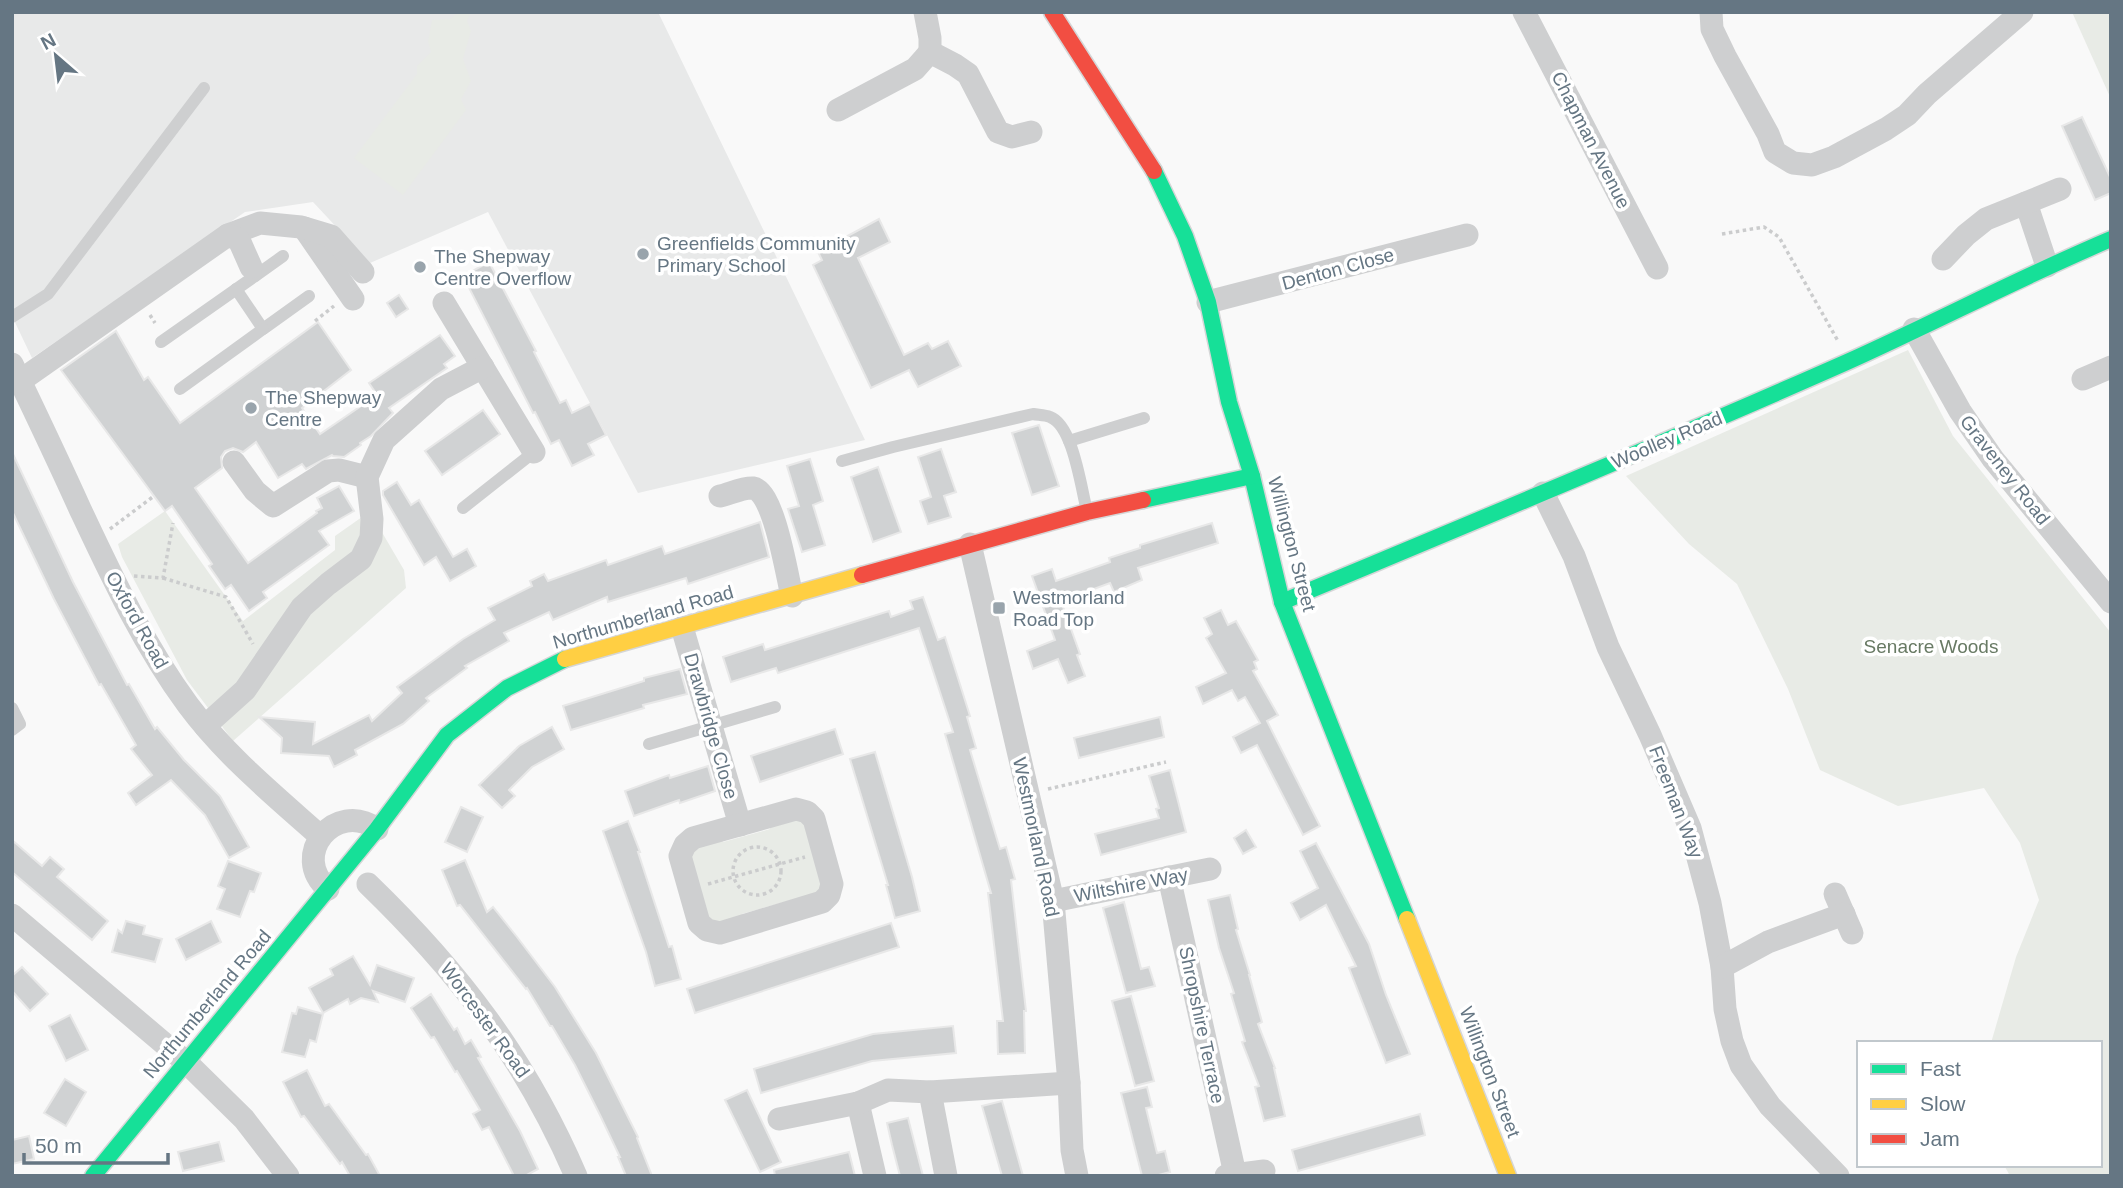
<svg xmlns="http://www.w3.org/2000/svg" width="2123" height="1188" viewBox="0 0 2123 1188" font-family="Arial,sans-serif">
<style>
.built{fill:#e8e9e9}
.green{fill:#e8ebe6}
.building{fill:#d0d2d3;stroke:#e8e8e8;stroke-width:2}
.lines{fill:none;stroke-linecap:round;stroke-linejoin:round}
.fast-casing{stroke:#d5d6d7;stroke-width:19}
.slow-casing{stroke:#d5d6d7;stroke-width:19}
.jam-casing{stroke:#d5d6d7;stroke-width:19}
.path{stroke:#cbcccd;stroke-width:3.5;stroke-dasharray:3.5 3.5;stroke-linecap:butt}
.lane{stroke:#cecfd0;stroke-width:12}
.street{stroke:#cecfd0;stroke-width:23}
.fast{stroke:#16e098;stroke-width:16}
.slow{stroke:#ffcf43;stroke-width:16}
.jam{stroke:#f24e42;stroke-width:16}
.poi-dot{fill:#99a4ac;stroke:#fff;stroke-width:2.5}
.labels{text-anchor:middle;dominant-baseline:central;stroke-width:7;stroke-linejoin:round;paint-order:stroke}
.street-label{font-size:19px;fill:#657683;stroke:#fff}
.poi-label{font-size:19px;fill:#657683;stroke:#fff;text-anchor:start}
.park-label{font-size:19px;fill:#687a64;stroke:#fff}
</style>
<rect width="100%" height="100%" fill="#f9f9f9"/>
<polygon class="built" points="12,12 658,12 865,440 638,493 488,212 370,263 313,202 245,212 32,358 12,316"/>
<g class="green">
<polygon points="459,12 474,12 470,14 467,21 471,31 463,59 471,81 461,99 466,110 403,195 354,158 417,74 417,66 431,52 428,41 432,20 450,19"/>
<polygon points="2072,12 2111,12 2111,99"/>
<polygon points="1908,350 1953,436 2111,633 2111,1176 2010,1176 2004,1165 2100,1165 2100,1043 1991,1043 2016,957 2039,900 2020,843 1984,788 1898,806 1820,770 1788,689 1737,584 1689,544 1626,476"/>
<polygon points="165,511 243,621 335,550 335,536 362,517 376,522 404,570 406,588 233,741 187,680 122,557 118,544"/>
<polygon points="795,818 806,825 823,885 816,895 791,900 742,914 742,916 719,923 708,920 690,853 695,845 721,838 723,842 770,829 769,825"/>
</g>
<g class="building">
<polygon points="2082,117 2111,179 2111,193 2095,200 2062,126"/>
<polygon points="879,219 890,242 858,258 904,355 928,343 932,349 948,341 961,366 918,387 909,370 871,388 813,265 822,260 818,252"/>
<polygon points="489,262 536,351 534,352 560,403 566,400 572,413 590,404 606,435 588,444 594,455 572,466 559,440 551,444 535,412 533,413 463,276"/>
<polygon points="399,295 408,309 396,317 387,303"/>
<polygon points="318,322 351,370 302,408 320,434 377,395 369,383 440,335 455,356 444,364 447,368 389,408 393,413 371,436 360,443 361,445 344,457 333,456 332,455 306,469 302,464 278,478 256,442 243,452 233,448 225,451 221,457 222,468 195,488 248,563 317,513 316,511 322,508 317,498 339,486 354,511 319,531 329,545 263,592 267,598 249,611 231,585 225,589 209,566 212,564 172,506 165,511 61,370 116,331 144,380 148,377 180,423"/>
<polygon points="483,410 500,434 442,475 425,451"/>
<polygon points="1039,425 1059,486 1032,495 1012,433"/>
<polygon points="941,449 956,492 944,496 951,517 928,524 920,501 931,497 918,457"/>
<polygon points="12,452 73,582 127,685 129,684 155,729 157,727 184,760 220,796 249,847 229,858 205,815 171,780 136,805 128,793 152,775 131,749 136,745 101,684 99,685 54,599 12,511"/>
<polygon points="810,459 823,501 813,505 825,545 802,552 788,509 799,506 787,466"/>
<polygon points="878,467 901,532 873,542 851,477"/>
<polygon points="397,482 411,505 419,500 453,557 467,549 476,566 450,581 436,557 424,565 383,495 383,491"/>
<polygon points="760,522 769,557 688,584 686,578 608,602 607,597 553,620 549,612 504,633 509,641 465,666 467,668 426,698 429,701 403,724 355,750 357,755 334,767 329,756 281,753 282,738 259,717 315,722 313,744 369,715 372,721 402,693 397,687 463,639 495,620 488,608 532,586 530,581 544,574 548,581 606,560 608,565 662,546 665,554"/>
<polygon points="1212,523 1218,543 1138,568 1142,580 1114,592 1110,583 1061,601 1080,654 1077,655 1085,676 1068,683 1058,659 1033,669 1027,651 1055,640 1032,576 1052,569 1056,581 1110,562 1109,558 1140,548 1140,545"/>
<polygon points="923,597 938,640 945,637 970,716 967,717 976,748 970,750 1000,849 1006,847 1015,879 1011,880 1026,1011 1024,1011 1025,1053 998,1054 997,1021 1003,1021 988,893 991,893 945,734 953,732 919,628 778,673 776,668 731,682 723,657 763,644 765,650 889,611 891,617 913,609 910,601"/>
<polygon points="1221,610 1228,625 1236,621 1258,660 1254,662 1257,669 1253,671 1278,715 1267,721 1320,826 1303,835 1257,745 1241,753 1233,737 1260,723 1245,697 1238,701 1232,690 1203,704 1196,687 1226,673 1206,638 1212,634 1204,618"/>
<polygon points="680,669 687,694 643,705 644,708 571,730 563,706 644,681 644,678"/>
<polygon points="1160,717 1164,737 1079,758 1074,738"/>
<polygon points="552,727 564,749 532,767 509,790 515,796 502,808 479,785 519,746"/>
<polygon points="835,729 843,754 760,782 751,756"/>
<polygon points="875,752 912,877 920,911 895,918 886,885 888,885 850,759"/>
<polygon points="708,766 715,791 680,803 679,800 634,816 625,791 669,775 670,778"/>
<polygon points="1170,770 1186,832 1101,855 1095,834 1159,818 1156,809 1159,808 1149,776"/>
<polygon points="461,807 483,817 467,852 445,842"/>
<polygon points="628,821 640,852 638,852 669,947 672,946 681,979 655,986 646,952 603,831"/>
<polygon points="1246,830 1256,847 1243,854 1234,838"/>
<polygon points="12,840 42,866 50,857 64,869 57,877 108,921 92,940 12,872"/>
<polygon points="1316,843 1369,944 1386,995 1410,1054 1386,1063 1349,968 1356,966 1326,905 1300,920 1291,903 1318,888 1300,851"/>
<polygon points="465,860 487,912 493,907 517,937 555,987 596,1053 638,1137 637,1138 652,1176 626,1176 618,1157 620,1157 600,1115 575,1065 552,1026 550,1026 527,988 526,989 460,905 457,906 442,870"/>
<polygon points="228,861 261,873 254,892 250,891 240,917 217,909 225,889 218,886"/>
<polygon points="1230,895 1238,929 1236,930 1250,975 1249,975 1262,1022 1258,1024 1275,1068 1274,1068 1285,1116 1264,1121 1255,1087 1259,1086 1242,1042 1245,1041 1231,994 1234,993 1219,948 1208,900"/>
<polygon points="1124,902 1141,969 1149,967 1155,986 1126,993 1103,908"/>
<polygon points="126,921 145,926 143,934 162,939 155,962 112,952 118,930 122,933"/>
<polygon points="211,921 221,942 186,960 176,939"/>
<polygon points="891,923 899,947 695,1013 687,989"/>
<polygon points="353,956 370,985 377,965 414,978 405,1002 373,991 378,1002 361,998 350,1004 348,999 323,1013 309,988 333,975 330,969"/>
<polygon points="22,967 48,994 30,1011 12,991 12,976"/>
<polygon points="431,994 454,1030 457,1028 465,1044 471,1040 481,1057 478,1058 520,1131 538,1169 525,1176 514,1176 489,1127 482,1130 473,1114 480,1110 457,1071 455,1072 434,1037 431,1038 411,1008"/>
<polygon points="1131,996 1154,1081 1135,1086 1112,1001"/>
<polygon points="298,1007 323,1014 316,1042 310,1040 305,1057 282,1052 292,1013 296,1014"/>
<polygon points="70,1015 88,1050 66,1061 49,1026"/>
<polygon points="953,1026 956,1053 872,1061 761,1093 754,1069 873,1034"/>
<polygon points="307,1070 325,1106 329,1104 366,1155 368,1154 380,1176 350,1176 342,1162 340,1164 304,1116 301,1117 283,1082"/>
<polygon points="65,1079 86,1092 66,1126 44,1113"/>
<polygon points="1147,1087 1152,1107 1146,1108 1157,1153 1165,1151 1170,1172 1155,1176 1142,1176 1121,1093"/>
<polygon points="747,1090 781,1162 760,1172 725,1100"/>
<polygon points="1002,1101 1023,1176 1002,1176 982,1106"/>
<polygon points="1420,1114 1425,1135 1298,1171 1292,1150"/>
<polygon points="908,1118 923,1176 900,1176 892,1145 887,1123"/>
<polygon points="29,1136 34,1159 12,1164 12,1140"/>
<polygon points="219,1142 224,1161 183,1171 178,1152"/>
<polygon points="849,1152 855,1176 775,1176 774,1170"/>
</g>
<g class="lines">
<g class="fast-casing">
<g id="fast">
<polyline points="1154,171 1185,236 1208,302 1229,402 1252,476 1282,602 1407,919"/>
<polyline points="1143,500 1252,476"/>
<path d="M 1282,602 C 1471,523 1660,445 1847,362 C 1936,322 2021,277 2111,239"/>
<polyline points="93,1176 377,829 447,735 507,688 565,659"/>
</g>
</g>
<g class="slow-casing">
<g id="slow">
<polyline points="565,659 862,575"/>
<polyline points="1407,919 1508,1176"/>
</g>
</g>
<g class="jam-casing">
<g id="jam">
<polyline points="1052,12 1154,171"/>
<polyline points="862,575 1087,512 1143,500"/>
</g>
</g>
<g class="path">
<polyline points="1722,234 1764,227 1779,237 1838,341"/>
<polyline points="150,315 155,323"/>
<polyline points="315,321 334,306"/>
<polyline points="110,529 154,496"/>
<polyline points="134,576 163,578 173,523"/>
<polyline points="163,578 226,597 253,644"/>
<polyline points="1048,789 1166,762"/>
<circle cx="757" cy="871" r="24"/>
<polyline points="708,884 805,857"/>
</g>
<g class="lane">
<polyline points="255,276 283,256"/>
<polyline points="236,289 263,329 309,296"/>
<polyline points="12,317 48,294 204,88"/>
<polyline points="161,342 255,276 251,267"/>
<polyline points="180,389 263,329"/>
<polyline points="1069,441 1144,418"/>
<path d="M 842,461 L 893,447 L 1033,414 C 1038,415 1045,415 1050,417 C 1073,425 1081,488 1087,511"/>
<polyline points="463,508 534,452"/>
<polyline points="12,708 20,724 12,730"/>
<polyline points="649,744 775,707"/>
</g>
<g class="street">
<polyline points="925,12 930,38 930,52 955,65 968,74 998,132 1012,137 1031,132"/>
<polyline points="1524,12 1657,268"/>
<polyline points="1711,12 1712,29 1725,56 1768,134 1775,152 1793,163 1812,165 1834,157 1886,129 1907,115 1927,94 2022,12"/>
<polyline points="838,110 915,69 930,52"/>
<polyline points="2026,203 2047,266"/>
<polyline points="304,228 353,299"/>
<polyline points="228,235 260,223 301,227 331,236 363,272"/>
<polyline points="1943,259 1966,235 1986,219 2060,189"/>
<polyline points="1208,302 1467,235"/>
<polyline points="444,303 534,452"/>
<polyline points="1914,329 1960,411 1993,459 2111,602"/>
<path d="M 12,364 C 35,412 58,460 80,509 C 112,577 143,644 188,705 C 225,755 274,795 320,836"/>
<polyline points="2083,379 2111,367"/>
<polyline points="20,381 228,235 239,240 251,267"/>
<polyline points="234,462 255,491 273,506 328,471 339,470 367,477"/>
<polyline points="1543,493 1574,556 1608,647 1650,735 1690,828 1710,903 1722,967 1725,1009 1732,1041 1741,1065 1770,1106 1838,1176"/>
<path d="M 720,496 C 729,494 744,487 753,488 C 774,491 787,576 792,596"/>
<polyline points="970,544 1053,901 1069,1083 1072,1150 1077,1176"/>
<polyline points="682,627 740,825"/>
<polyline points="205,726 245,690 302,607 328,584 361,559 371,538 372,519 367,477 384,440 441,389 483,367"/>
<polygon points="796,809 807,812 814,819 832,884 829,895 822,902 720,933 707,930 699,923 680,856 685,845 693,838"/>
<polyline points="1169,877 1235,1174"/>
<path d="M 368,884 C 459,972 525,1058 576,1176"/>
<path d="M 328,889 C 289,856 335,799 377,829"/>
<polyline points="1835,894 1852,933"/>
<polyline points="1053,901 1210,869"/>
<polyline points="12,915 187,1063 244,1119 288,1176"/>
<polyline points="1722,967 1768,942 1844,914"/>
<polyline points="930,1092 946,1176"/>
<polyline points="858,1103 875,1176"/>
<polyline points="779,1119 858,1103 888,1090 930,1092 1069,1083"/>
<polyline points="1226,1176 1264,1171"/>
</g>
<use href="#fast" class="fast"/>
<use href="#slow" class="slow"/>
<use href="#jam" class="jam"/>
</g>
<g class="poi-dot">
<circle cx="643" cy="254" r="7"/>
<circle cx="420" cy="267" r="7"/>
<circle cx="251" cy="408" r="7"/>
<rect x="992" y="601" width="14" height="14" rx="3.5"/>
</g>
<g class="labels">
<g class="street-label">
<text transform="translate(1591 140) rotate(63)">Chapman Avenue</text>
<text transform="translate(1338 269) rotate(-15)">Denton Close</text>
<text transform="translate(1667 440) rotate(-23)">Woolley Road</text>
<text transform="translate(2005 470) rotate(52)">Graveney Road</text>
<text transform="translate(1292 544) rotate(75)">Willington Street</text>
<text transform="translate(643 617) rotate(-16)">Northumberland Road</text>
<text transform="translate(137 620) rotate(61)">Oxford Road</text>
<text transform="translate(711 726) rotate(74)">Drawbridge Close</text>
<text transform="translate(1676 802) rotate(69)">Freeman Way</text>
<text transform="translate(1036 837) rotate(78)">Westmorland Road</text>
<text transform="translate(1131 885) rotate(-11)">Wiltshire Way</text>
<text transform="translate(207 1004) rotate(-50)">Northumberland Road</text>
<text transform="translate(485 1020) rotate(54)">Worcester Road</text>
<text transform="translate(1202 1025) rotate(78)">Shropshire Terrace</text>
<text transform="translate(1490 1072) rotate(69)">Willington Street</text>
</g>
<g class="poi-label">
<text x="657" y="243">Greenfields Community<tspan x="657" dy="22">Primary School</tspan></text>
<text x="434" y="256">The Shepway<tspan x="434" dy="22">Centre Overflow</tspan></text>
<text x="265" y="397">The Shepway<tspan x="265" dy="22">Centre</tspan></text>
<text x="1013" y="597">Westmorland<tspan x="1013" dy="22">Road Top</tspan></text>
</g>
<g class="park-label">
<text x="1931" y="646">Senacre Woods</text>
</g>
</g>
<rect width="2123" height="1188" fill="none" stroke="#657683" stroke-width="28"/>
<rect x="1857" y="1041" width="245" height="126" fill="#ffffff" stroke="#c1c8cd" stroke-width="2"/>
<rect x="1871" y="1064" width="35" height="10" fill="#16e098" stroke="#c1c8cd" stroke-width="2"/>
<text x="1920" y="1076" font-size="21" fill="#657683">Fast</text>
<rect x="1871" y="1099" width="35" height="10" fill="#ffcf43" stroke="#c1c8cd" stroke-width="2"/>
<text x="1920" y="1111" font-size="21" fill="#657683">Slow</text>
<rect x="1871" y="1134" width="35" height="10" fill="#f24e42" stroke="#c1c8cd" stroke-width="2"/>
<text x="1920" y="1146" font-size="21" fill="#657683">Jam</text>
<g transform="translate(56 56) rotate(332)" stroke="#ffffff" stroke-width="5" paint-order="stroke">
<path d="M0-5L12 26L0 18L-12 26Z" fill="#657683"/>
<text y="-10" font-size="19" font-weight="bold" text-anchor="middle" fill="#657683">N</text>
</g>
<path d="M24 1153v10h144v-10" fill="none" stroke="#657683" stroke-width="3.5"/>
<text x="35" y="1153" font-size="21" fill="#657683" stroke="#ffffff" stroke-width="5" paint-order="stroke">50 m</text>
</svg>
